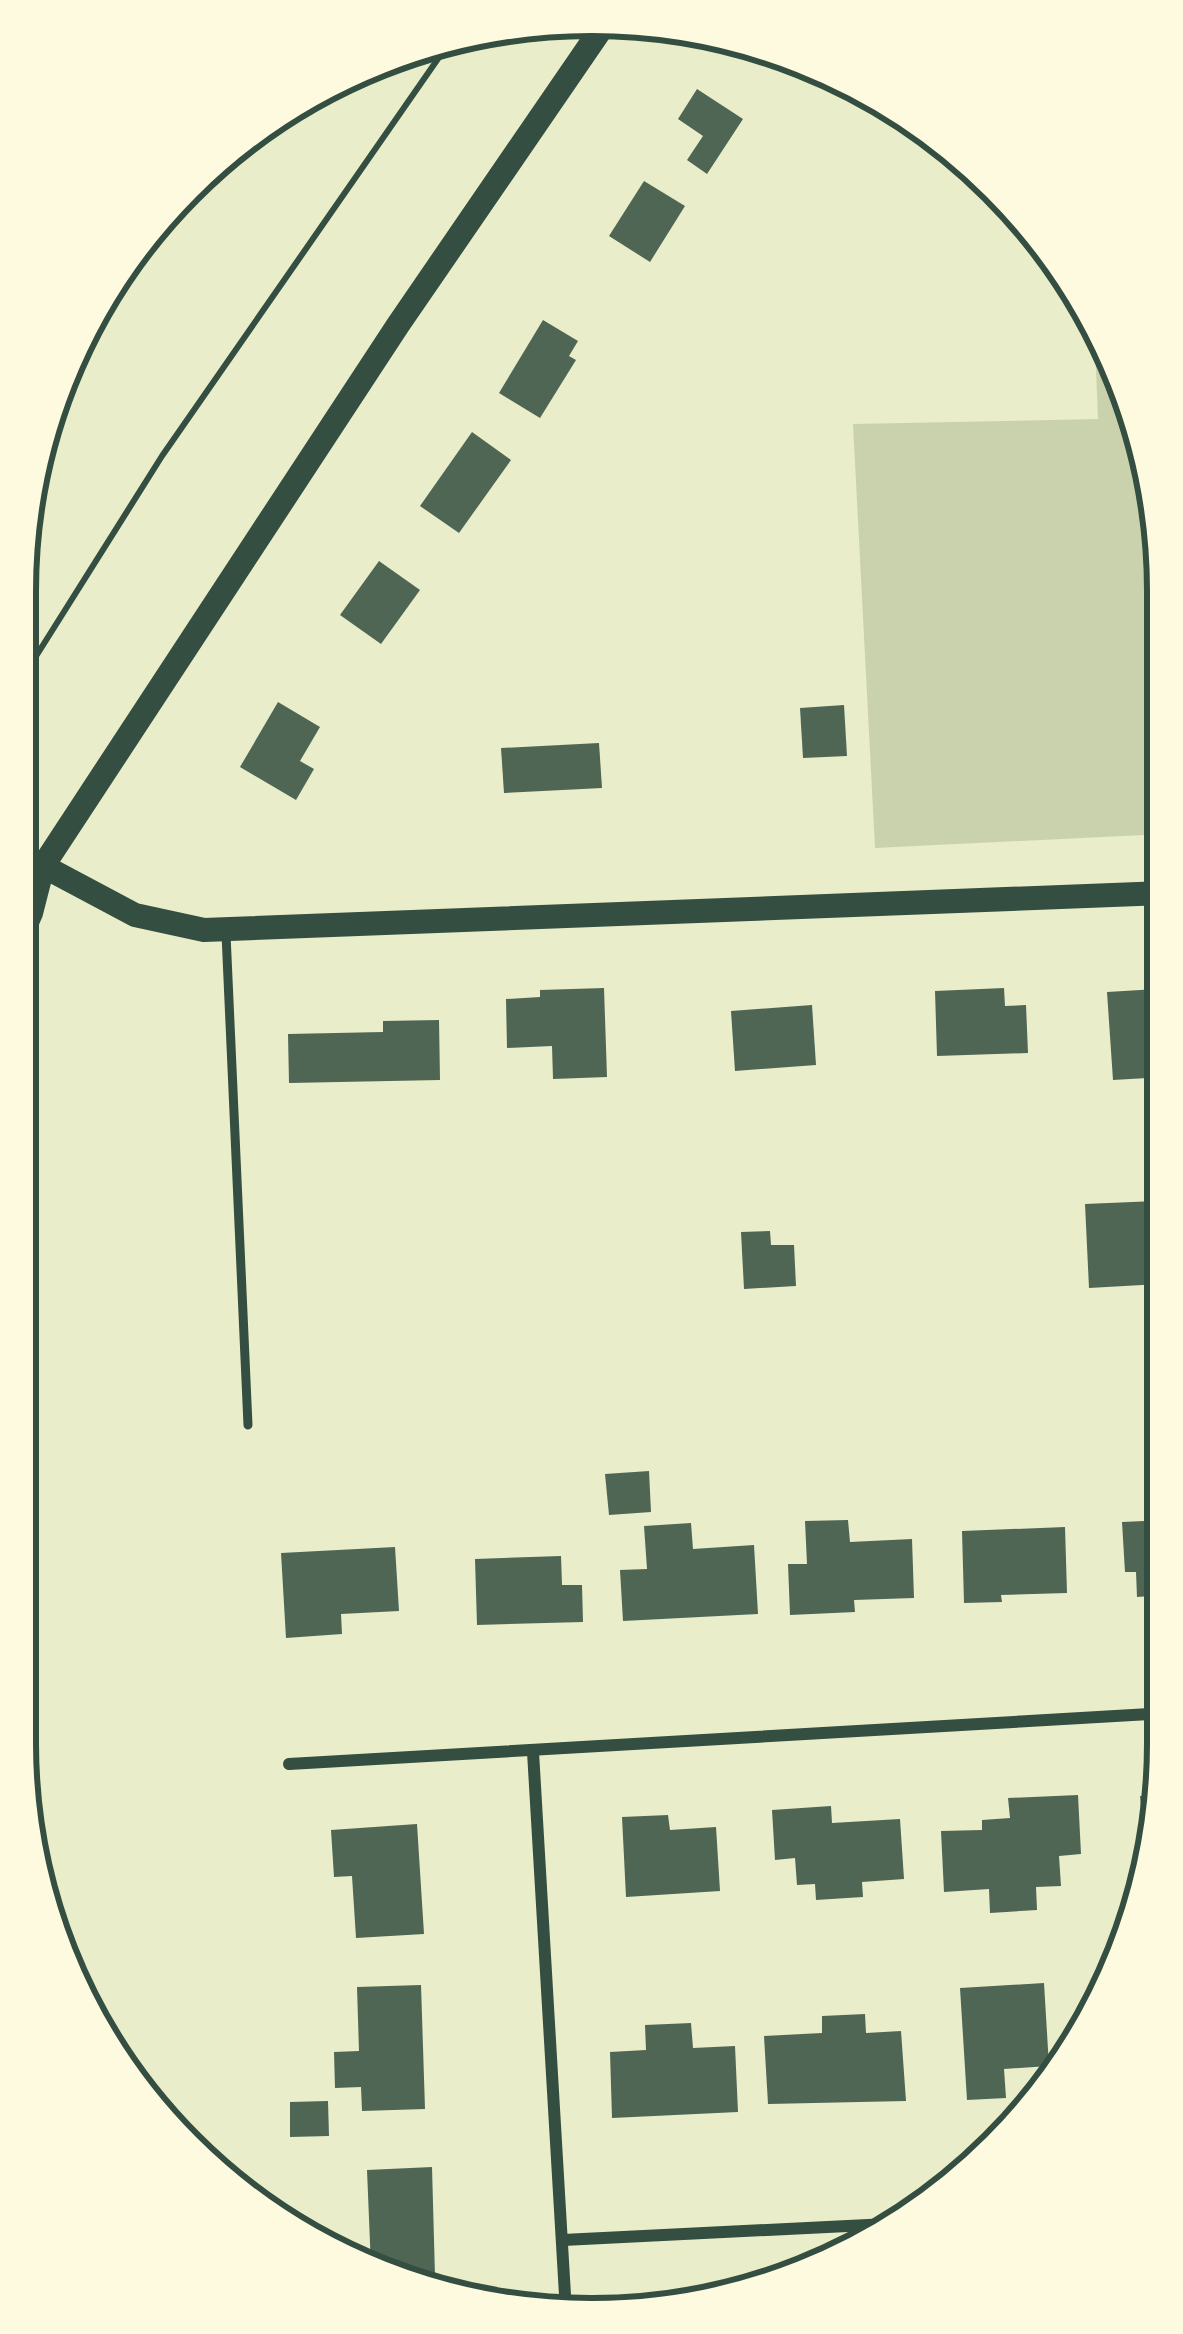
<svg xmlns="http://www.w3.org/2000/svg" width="1183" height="2334" viewBox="0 0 1183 2334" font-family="'Public Sans',sans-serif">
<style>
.green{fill:#cad2ad}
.building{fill:#4f6655}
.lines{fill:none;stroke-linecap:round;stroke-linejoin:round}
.path{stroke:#344e41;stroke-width:6}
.service{stroke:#344e41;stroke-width:9}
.minor{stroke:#344e41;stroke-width:12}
.secondary{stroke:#344e41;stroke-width:24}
.rim{fill:none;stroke:#344e41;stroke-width:6}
</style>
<rect width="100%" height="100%" fill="#e9edc9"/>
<polygon class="green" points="1094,318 1124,370 1163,516 1164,834 875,848 853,424 1098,419"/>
<g class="building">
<polygon points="697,89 743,119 707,174 687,160 703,136 678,119"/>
<polygon points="644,181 685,206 650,262 609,236"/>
<polygon points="543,320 578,341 569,356 576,360 540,418 499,393"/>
<polygon points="472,432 511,460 459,533 420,506"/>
<polygon points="379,561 420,590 381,644 340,615"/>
<polygon points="278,702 320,727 300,761 314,769 296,800 240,767"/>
<polygon points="844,705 847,756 803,758 800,708"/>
<polygon points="599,743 602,788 504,793 501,748"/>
<polygon points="604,988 607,1077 553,1079 552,1046 507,1048 506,999 540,997 540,990"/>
<polygon points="1004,988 1005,1006 1026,1005 1028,1053 937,1056 935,991"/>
<polygon points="1157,989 1158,999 1164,998 1165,1077 1113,1080 1107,992"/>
<polygon points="812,1005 816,1065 735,1071 731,1011"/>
<polygon points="439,1020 440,1080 289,1083 288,1034 383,1032 383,1021"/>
<polygon points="1156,1201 1160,1284 1089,1288 1085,1204"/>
<polygon points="770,1231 771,1245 794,1245 796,1286 744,1289 741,1232"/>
<polygon points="649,1471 651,1512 609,1515 605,1474"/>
<polygon points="848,1520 850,1542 912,1539 914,1598 854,1600 855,1612 790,1615 788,1564 807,1564 805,1521"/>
<polygon points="1166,1520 1166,1595 1137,1597 1136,1572 1125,1572 1122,1522"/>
<polygon points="691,1523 693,1549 754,1545 758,1614 623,1621 620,1570 647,1569 644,1526"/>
<polygon points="1065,1527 1067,1593 1001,1595 1002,1602 964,1603 962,1531"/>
<polygon points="395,1547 399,1611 341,1614 342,1634 286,1638 281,1553"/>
<polygon points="561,1556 562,1585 582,1585 583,1622 477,1625 475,1559"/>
<polygon points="1163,1794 1146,1859 1145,1859 1140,1796"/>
<polygon points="1078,1795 1081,1854 1059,1856 1061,1886 1036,1887 1037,1910 990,1913 989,1889 944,1892 941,1831 982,1830 982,1820 1010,1818 1008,1798"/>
<polygon points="831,1806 832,1823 900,1819 904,1879 862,1882 863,1897 816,1900 815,1884 797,1885 795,1858 775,1860 772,1810"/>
<polygon points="668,1815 670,1830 716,1827 720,1891 626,1897 622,1817"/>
<polygon points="417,1824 424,1934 356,1938 352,1876 334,1877 331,1830"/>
<polygon points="1044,1983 1049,2066 1004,2069 1006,2098 967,2100 960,1988"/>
<polygon points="421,1985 425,2109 362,2111 361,2087 335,2088 334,2052 359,2051 357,1987"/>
<polygon points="865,2014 866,2033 901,2031 906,2101 768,2104 764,2036 822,2033 822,2016"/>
<polygon points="691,2023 693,2048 735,2046 738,2112 612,2118 610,2052 646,2050 645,2025"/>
<polygon points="328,2101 329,2136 290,2137 290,2102"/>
<polygon points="432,2167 435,2276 394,2277 371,2267 367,2170"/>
</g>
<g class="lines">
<polyline class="path" points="16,688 162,456 451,40"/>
<polyline class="service" points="226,934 248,1425"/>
<g class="minor">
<polyline points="533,1752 566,2312"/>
<polyline points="289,1764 1167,1713"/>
<polyline points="563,2240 888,2224"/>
</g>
<g class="secondary">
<polyline points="43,866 135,915 204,930 1164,893"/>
<polyline points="16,881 43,866"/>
<polyline points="16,947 31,913 43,866 398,325 608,19"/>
</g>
</g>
<path d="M0 0H1183V2334H0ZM591 36H592A555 555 0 0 1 1147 591V1743A555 555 0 0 1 592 2298H591A555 555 0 0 1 36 1743V591A555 555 0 0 1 591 36Z" fill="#fefae0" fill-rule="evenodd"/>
<path class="rim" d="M591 36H592A555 555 0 0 1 1147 591V1743A555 555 0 0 1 592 2298H591A555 555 0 0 1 36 1743V591A555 555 0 0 1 591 36Z"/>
</svg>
